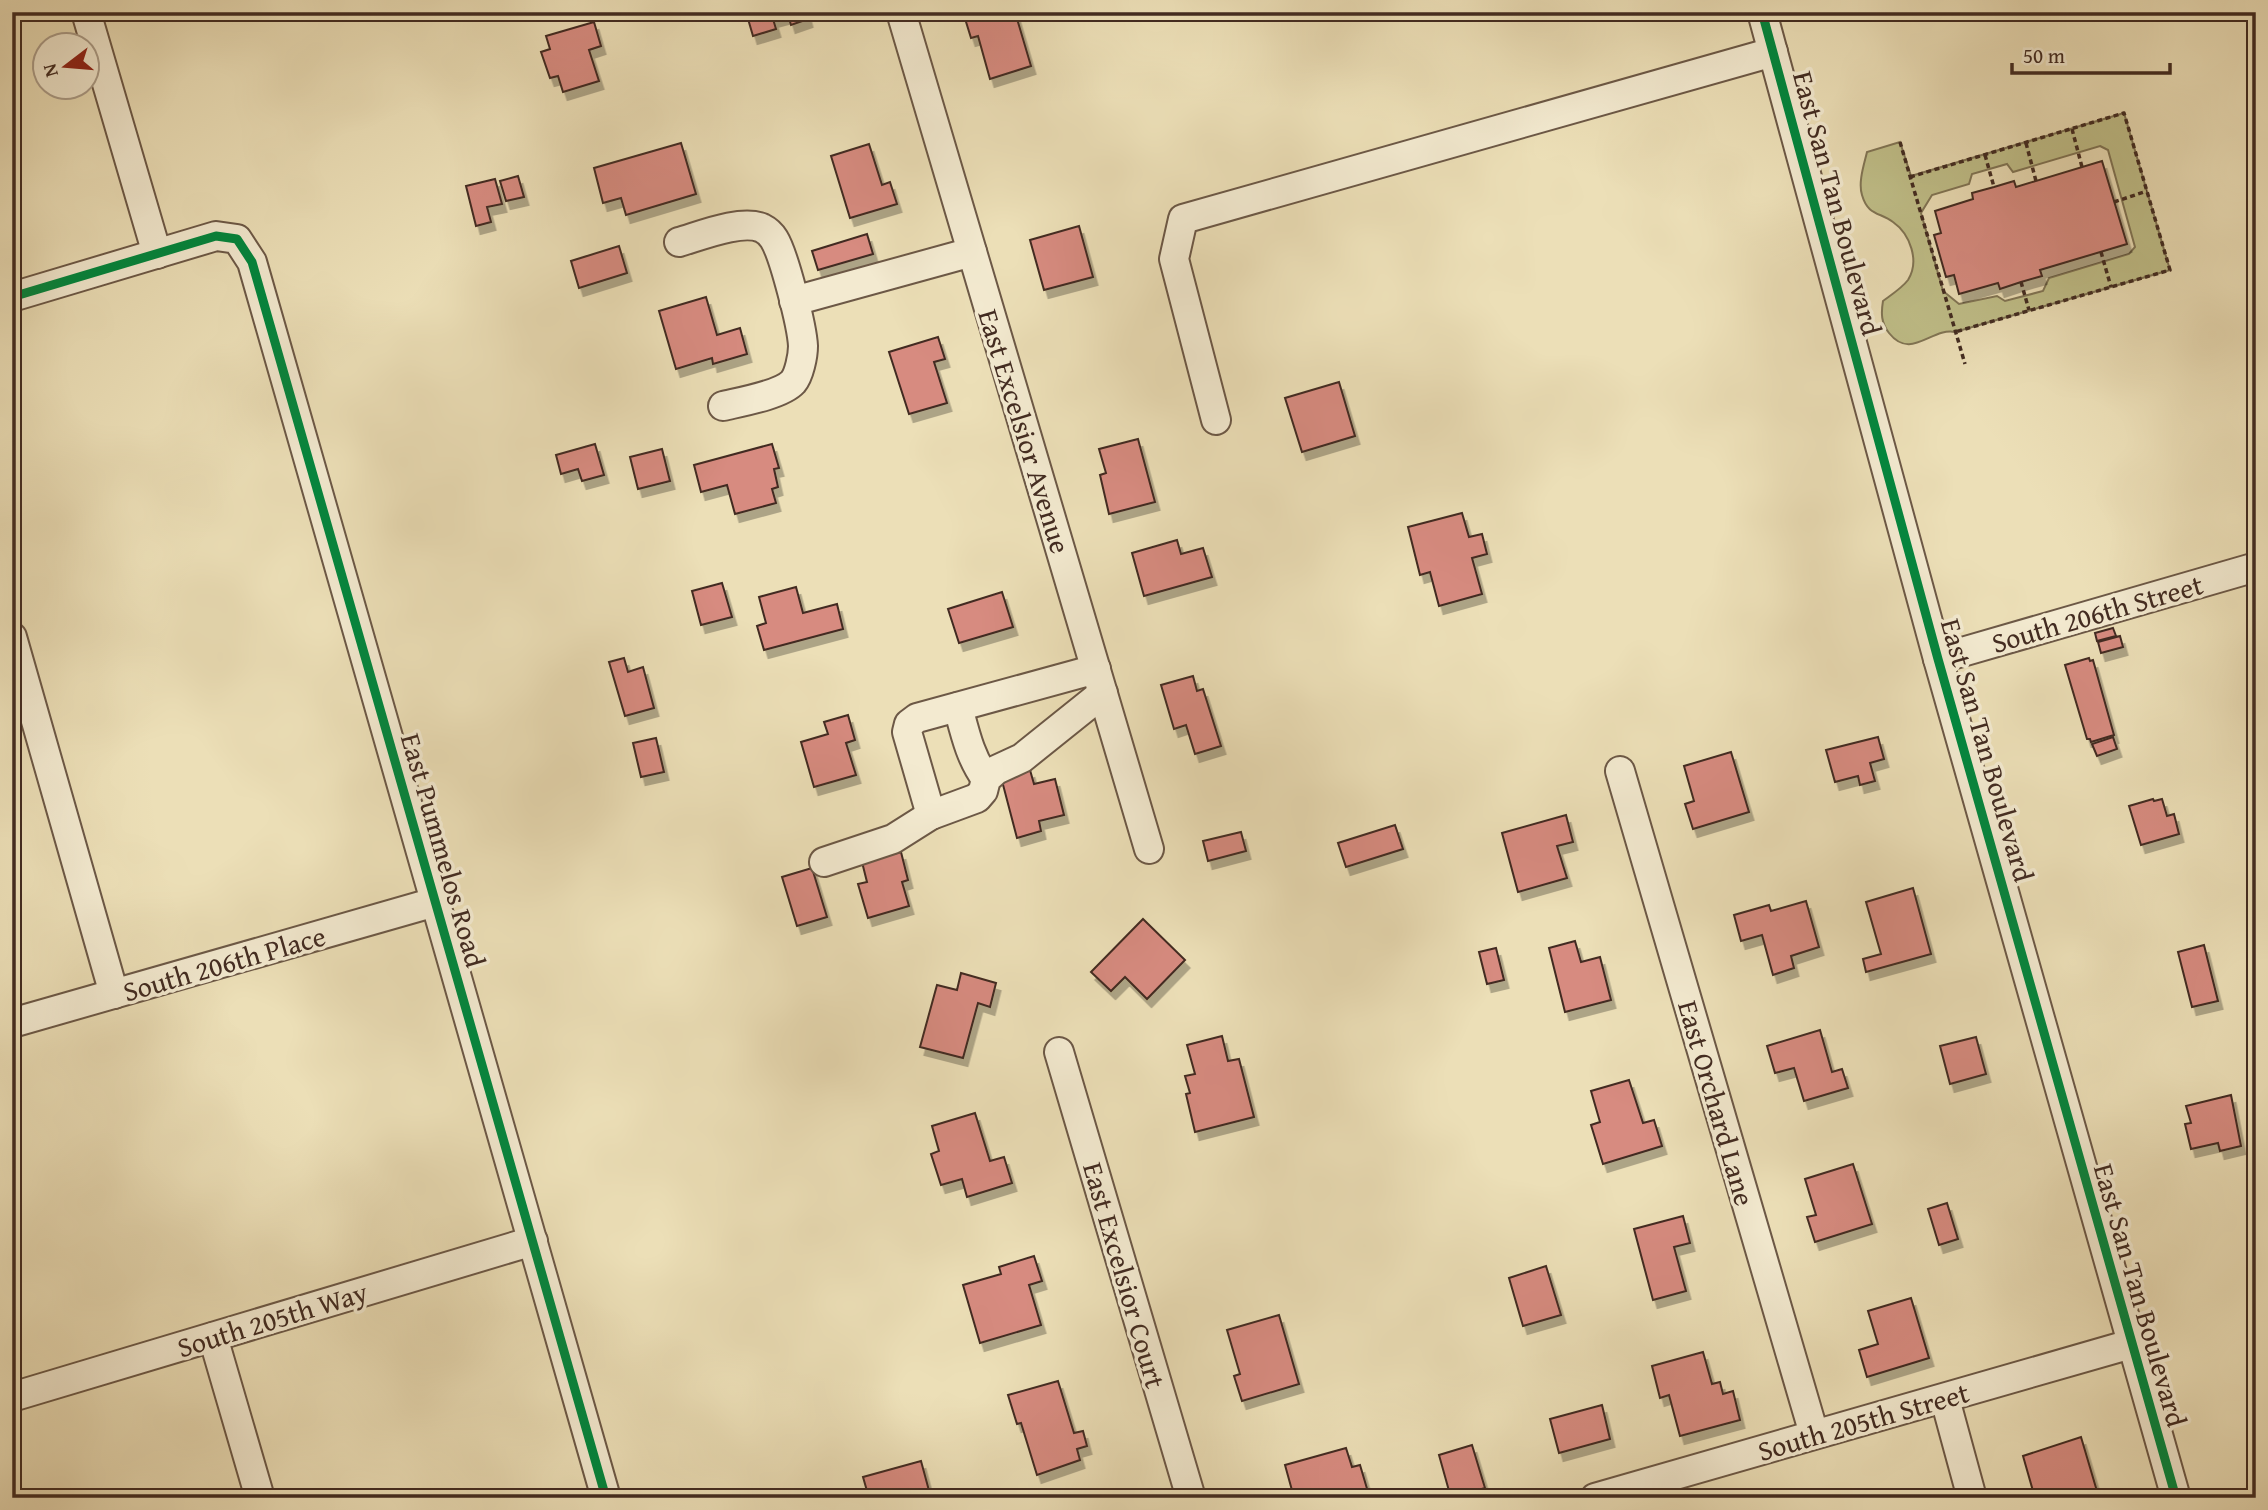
<svg xmlns="http://www.w3.org/2000/svg" width="2268" height="1510" viewBox="0 0 2268 1510" font-family="'Gentium Book Plus',serif">
<style>
.green{fill:#c0bf89;stroke:#817555;stroke-width:2;fill-rule:evenodd}
.building{fill:#d78b80;stroke:#422b21;stroke-width:2;filter:url(#shadow)}
.lines{fill:none;stroke-linecap:round;stroke-linejoin:round}
.minor-casing{stroke:#6c5846;stroke-width:32}
.path{stroke:#422b21;stroke-width:3.5;stroke-dasharray:5 3.5;stroke-linecap:butt}
.minor{stroke:#f3ead0;stroke-width:28}
.cycleway-casing{stroke:#f3ead0;stroke-width:13}
.cycleway{stroke:#00873e;stroke-width:9}
.labels{text-anchor:middle;dominant-baseline:central;stroke-width:7;stroke-linejoin:round;paint-order:stroke}
.street-label{font-size:28px;fill:#422b21;stroke:#f3ead0}
</style>
<defs>
<filter id="shadow"><feDropShadow dx="4.5" dy="8" stdDeviation="0" flood-color="#0004"/></filter>
</defs>
<rect width="100%" height="100%" fill="#ecdfb7"/>
<filter id="stains"><feTurbulence type="fractalNoise" baseFrequency=".00286" numOctaves="4"/><feColorMatrix values="0 0 0 0 .2 0 0 0 0 .09 0 0 0 0 .02 0 0 0 .5 -.17"/></filter>
<radialGradient id="worn" r=".72"><stop offset=".6" stop-color="#630" stop-opacity="0"/><stop offset="1" stop-color="#630" stop-opacity=".3"/></radialGradient>
<path class="green" d="M 2124,113 L 2170,270 L 1955,332 C 1932,327 1911,361 1889,333 C 1881,323 1881,313 1883,301 C 1891,295 1902,288 1908,280 C 1920,261 1910,234 1893,222 C 1880,212 1868,216 1862,195 C 1858,182 1864,165 1867,152 L 1900,142 L 1911,176 ZM 2100,146 L 2108,150 L 2135,247 L 2129,254 L 2049,278 L 2043,291 L 2005,301 L 1997,296 L 1959,304 L 1943,291 L 1921,213 L 1932,195 L 1969,184 L 1972,174 L 2007,164 L 2013,172 Z"/>
<g class="building">
<polygon points="746,12 806,12 808,19 791,25 788,15 773,19 776,29 753,36"/>
<polygon points="963,12 1015,12 1031,66 990,79 978,36 971,38"/>
<polygon points="594,22 601,46 589,50 599,81 563,92 558,76 550,78 541,52 550,49 546,36"/>
<polygon points="681,143 696,194 626,215 621,198 603,203 594,168"/>
<polygon points="869,144 882,185 890,182 897,204 850,218 831,156"/>
<polygon points="2102,161 2127,244 2040,270 2042,276 2021,282 2000,289 1998,283 1959,294 1954,275 1946,277 1934,235 1941,233 1935,211 1973,199 1972,193 1994,187 2014,181 2016,187"/>
<polygon points="518,176 524,197 506,201 500,181"/>
<polygon points="495,179 502,204 487,207 491,222 476,226 466,186"/>
<polygon points="1079,226 1093,277 1044,290 1030,240"/>
<polygon points="867,234 873,254 818,270 812,251"/>
<polygon points="619,246 627,273 579,288 571,261"/>
<polygon points="706,297 717,335 740,328 747,354 713,364 712,358 676,369 659,311"/>
<polygon points="938,337 945,359 934,362 947,403 909,414 889,352"/>
<polygon points="1339,382 1355,436 1302,452 1285,398"/>
<polygon points="1138,439 1155,502 1109,514 1100,475 1106,473 1099,449"/>
<polygon points="595,444 604,475 582,481 578,469 561,474 556,455"/>
<polygon points="772,444 779,468 774,469 778,487 772,489 776,503 735,514 727,485 701,492 694,465"/>
<polygon points="662,449 670,481 638,489 630,457"/>
<polygon points="1462,513 1469,537 1482,534 1487,554 1472,558 1482,594 1439,606 1430,572 1420,575 1408,527"/>
<polygon points="1177,540 1181,554 1203,548 1212,577 1144,596 1132,553"/>
<polygon points="722,583 732,617 701,625 692,591"/>
<polygon points="796,587 803,613 837,604 843,629 764,650 757,626 766,623 759,597"/>
<polygon points="1002,592 1013,627 959,643 948,609"/>
<polygon points="2113,628 2116,636 2097,641 2095,633"/>
<polygon points="2120,636 2123,647 2101,653 2098,642"/>
<polygon points="624,658 628,672 643,667 654,708 625,716 609,662"/>
<polygon points="2089,658 2090,661 2093,660 2114,735 2091,742 2090,739 2087,739 2065,665"/>
<polygon points="1193,676 1197,691 1203,689 1221,746 1195,754 1186,725 1174,729 1161,685"/>
<polygon points="848,715 855,740 846,743 856,775 814,787 801,742 828,734 824,722"/>
<polygon points="1878,737 1884,759 1870,763 1875,781 1860,785 1858,776 1835,782 1826,750"/>
<polygon points="2113,737 2117,749 2097,756 2092,744"/>
<polygon points="656,738 664,772 641,777 633,743"/>
<polygon points="1731,752 1749,812 1693,829 1685,804 1694,801 1684,766"/>
<polygon points="1030,770 1034,784 1055,779 1064,815 1039,821 1041,831 1017,838 1001,777"/>
<polygon points="2153,799 2154,801 2162,799 2167,816 2174,814 2179,834 2141,845 2129,806"/>
<polygon points="1566,815 1573,842 1557,846 1567,878 1518,892 1502,833"/>
<polygon points="1395,825 1403,849 1346,867 1338,843"/>
<polygon points="1241,832 1246,851 1208,861 1203,841"/>
<polygon points="901,852 908,880 902,882 909,906 868,918 858,884 867,882 862,862"/>
<polygon points="812,868 827,917 797,926 782,877"/>
<polygon points="1913,888 1931,954 1866,972 1863,959 1881,954 1866,902"/>
<polygon points="1806,901 1819,947 1791,956 1794,968 1773,975 1762,935 1741,941 1734,915 1769,905 1771,911"/>
<polygon points="1143,919 1185,960 1147,999 1125,977 1111,991 1091,972"/>
<polygon points="1575,941 1581,962 1600,957 1611,1000 1565,1012 1549,948"/>
<polygon points="2204,945 2218,1001 2192,1007 2178,952"/>
<polygon points="1496,948 1504,980 1487,984 1479,952"/>
<polygon points="961,973 996,983 990,1007 978,1003 963,1058 920,1047 937,985 957,990"/>
<polygon points="1820,1030 1832,1072 1842,1069 1848,1088 1804,1101 1794,1068 1775,1073 1767,1046"/>
<polygon points="1222,1036 1228,1061 1239,1059 1254,1117 1195,1132 1186,1094 1190,1093 1185,1076 1195,1074 1187,1045"/>
<polygon points="1976,1037 1986,1074 1950,1084 1940,1046"/>
<polygon points="1629,1080 1643,1123 1654,1120 1662,1146 1603,1164 1591,1125 1600,1122 1591,1091"/>
<polygon points="2231,1095 2241,1146 2220,1151 2218,1143 2191,1149 2185,1124 2191,1123 2186,1106"/>
<polygon points="2256,1105 2256,1126 2254,1126 2249,1106"/>
<polygon points="975,1113 990,1161 1004,1157 1012,1183 967,1197 962,1179 941,1185 931,1154 939,1151 932,1126"/>
<polygon points="1853,1164 1872,1224 1815,1242 1807,1217 1816,1215 1805,1179"/>
<polygon points="1947,1203 1958,1239 1939,1245 1928,1209"/>
<polygon points="1683,1216 1690,1243 1674,1247 1686,1291 1653,1300 1634,1229"/>
<polygon points="1034,1256 1042,1281 1029,1285 1041,1325 980,1343 963,1285 1001,1274 999,1267"/>
<polygon points="1546,1266 1561,1315 1523,1326 1509,1278"/>
<polygon points="1911,1298 1929,1358 1867,1377 1859,1350 1878,1344 1868,1311"/>
<polygon points="1279,1315 1299,1384 1242,1401 1234,1376 1240,1374 1227,1330"/>
<polygon points="1703,1352 1712,1384 1720,1382 1723,1394 1733,1391 1740,1420 1680,1436 1669,1395 1660,1398 1652,1366"/>
<polygon points="1058,1381 1074,1433 1083,1431 1087,1446 1077,1449 1080,1460 1037,1475 1021,1423 1017,1424 1008,1395"/>
<polygon points="1602,1405 1610,1439 1559,1453 1550,1419"/>
<polygon points="2081,1437 2099,1498 2035,1498 2023,1456"/>
<polygon points="1472,1445 1485,1488 1451,1498 1439,1455"/>
<polygon points="1346,1448 1352,1467 1360,1465 1368,1492 1359,1494 1360,1498 1288,1498 1287,1495 1293,1494 1285,1465"/>
<polygon points="921,1461 931,1498 869,1498 863,1477"/>
</g>
<g class="lines">
<g class="minor-casing">
<g id="minor">
<polyline points="86,12 157,254"/>
<polyline points="901,12 1149,849"/>
<polyline points="1762,12 1938,659 2176,1498"/>
<path d="M 679,242 C 700,236 741,219 762,228 C 766,230 771,234 774,239 C 784,255 802,326 803,346 C 803,356 799,375 793,382 C 781,395 740,402 723,406"/>
<polyline points="12,297 216,236 237,239 252,262 606,1498"/>
<polyline points="794,301 972,252"/>
<polyline points="1216,420 1174,259 1183,219 1773,52"/>
<polyline points="12,637 114,994"/>
<polyline points="1938,659 2256,567"/>
<path d="M 958,707 C 965,733 970,757 986,779"/>
<polyline points="1620,771 1814,1434"/>
<polyline points="931,815 907,732 909,724 917,718 1096,669"/>
<polyline points="824,862 893,839 931,815 977,798 983,791 986,779 996,770 1022,758 1103,693"/>
<polyline points="12,1023 435,902"/>
<polyline points="1059,1052 1191,1498"/>
<polyline points="213,1337 260,1498"/>
<polyline points="12,1397 533,1241"/>
<polyline points="1945,1399 1972,1498"/>
<polyline points="1595,1498 2131,1344"/>
</g>
</g>
<g class="path">
<polyline points="2072,129 2082,167"/>
<polyline points="1900,142 1965,364"/>
<polyline points="2026,143 2036,181"/>
<polyline points="1985,155 1994,187"/>
<polyline points="1910,177 2124,113 2170,270 1955,332"/>
<polyline points="2114,202 2147,191"/>
<polyline points="2101,252 2111,287"/>
<polyline points="2021,282 2029,310"/>
</g>
<use href="#minor" class="minor"/>
<g class="cycleway-casing">
<g id="cycleway">
<polyline points="1762,12 1938,659 2176,1498"/>
<polyline points="12,297 216,236 237,239 252,262 606,1498"/>
</g>
</g>
<use href="#cycleway" class="cycleway"/>
</g>
<g class="labels">
<g class="street-label">
<text transform="translate(1838 203) rotate(75)">East San Tan Boulevard</text>
<text transform="translate(1025 431) rotate(73)">East Excelsior Avenue</text>
<text transform="translate(2097 613) rotate(-16)">South 206th Street</text>
<text transform="translate(1988 750) rotate(74)">East San Tan Boulevard</text>
<text transform="translate(444 850) rotate(74)">East Pummelos Road</text>
<text transform="translate(224 963) rotate(-16)">South 206th Place</text>
<text transform="translate(1717 1103) rotate(74)">East Orchard Lane</text>
<text transform="translate(1125 1275) rotate(74)">East Excelsior Court</text>
<text transform="translate(2141 1295) rotate(74)">East San Tan Boulevard</text>
<text transform="translate(272 1319) rotate(-17)">South 205th Way</text>
<text transform="translate(1863 1421) rotate(-16)">South 205th Street</text>
</g>
</g>
<rect width="2268" height="1510" fill="none" stroke="#ecdfb7" stroke-width="42"/>
<rect x="14" y="14" width="2240" height="1482" fill="none" stroke="#422b21" stroke-width="3.5"/>
<rect x="21" y="21" width="2226" height="1468" fill="none" stroke="#422b21" stroke-width="2"/>
<g transform="translate(66 66) rotate(254)"><circle r="33" fill="#f3ead0" stroke="#ac9e8a" stroke-width="2"/>
<path d="M0-5L12 26L0 18L-12 26Z" fill="#8f2418"/>
<text y="-10" font-size="19" font-weight="bold" text-anchor="middle" fill="#422b21">N</text>
</g>
<path d="M2012 63v10h158v-10" fill="none" stroke="#422b21" stroke-width="3.5"/>
<text x="2023" y="63" font-size="21" fill="#422b21" stroke="#f3ead0" stroke-width="5" paint-order="stroke">50 m</text>
<rect width="100%" height="100%" filter="url(#stains)"/>
<rect width="100%" height="100%" fill="url(#worn)"/>
</svg>
